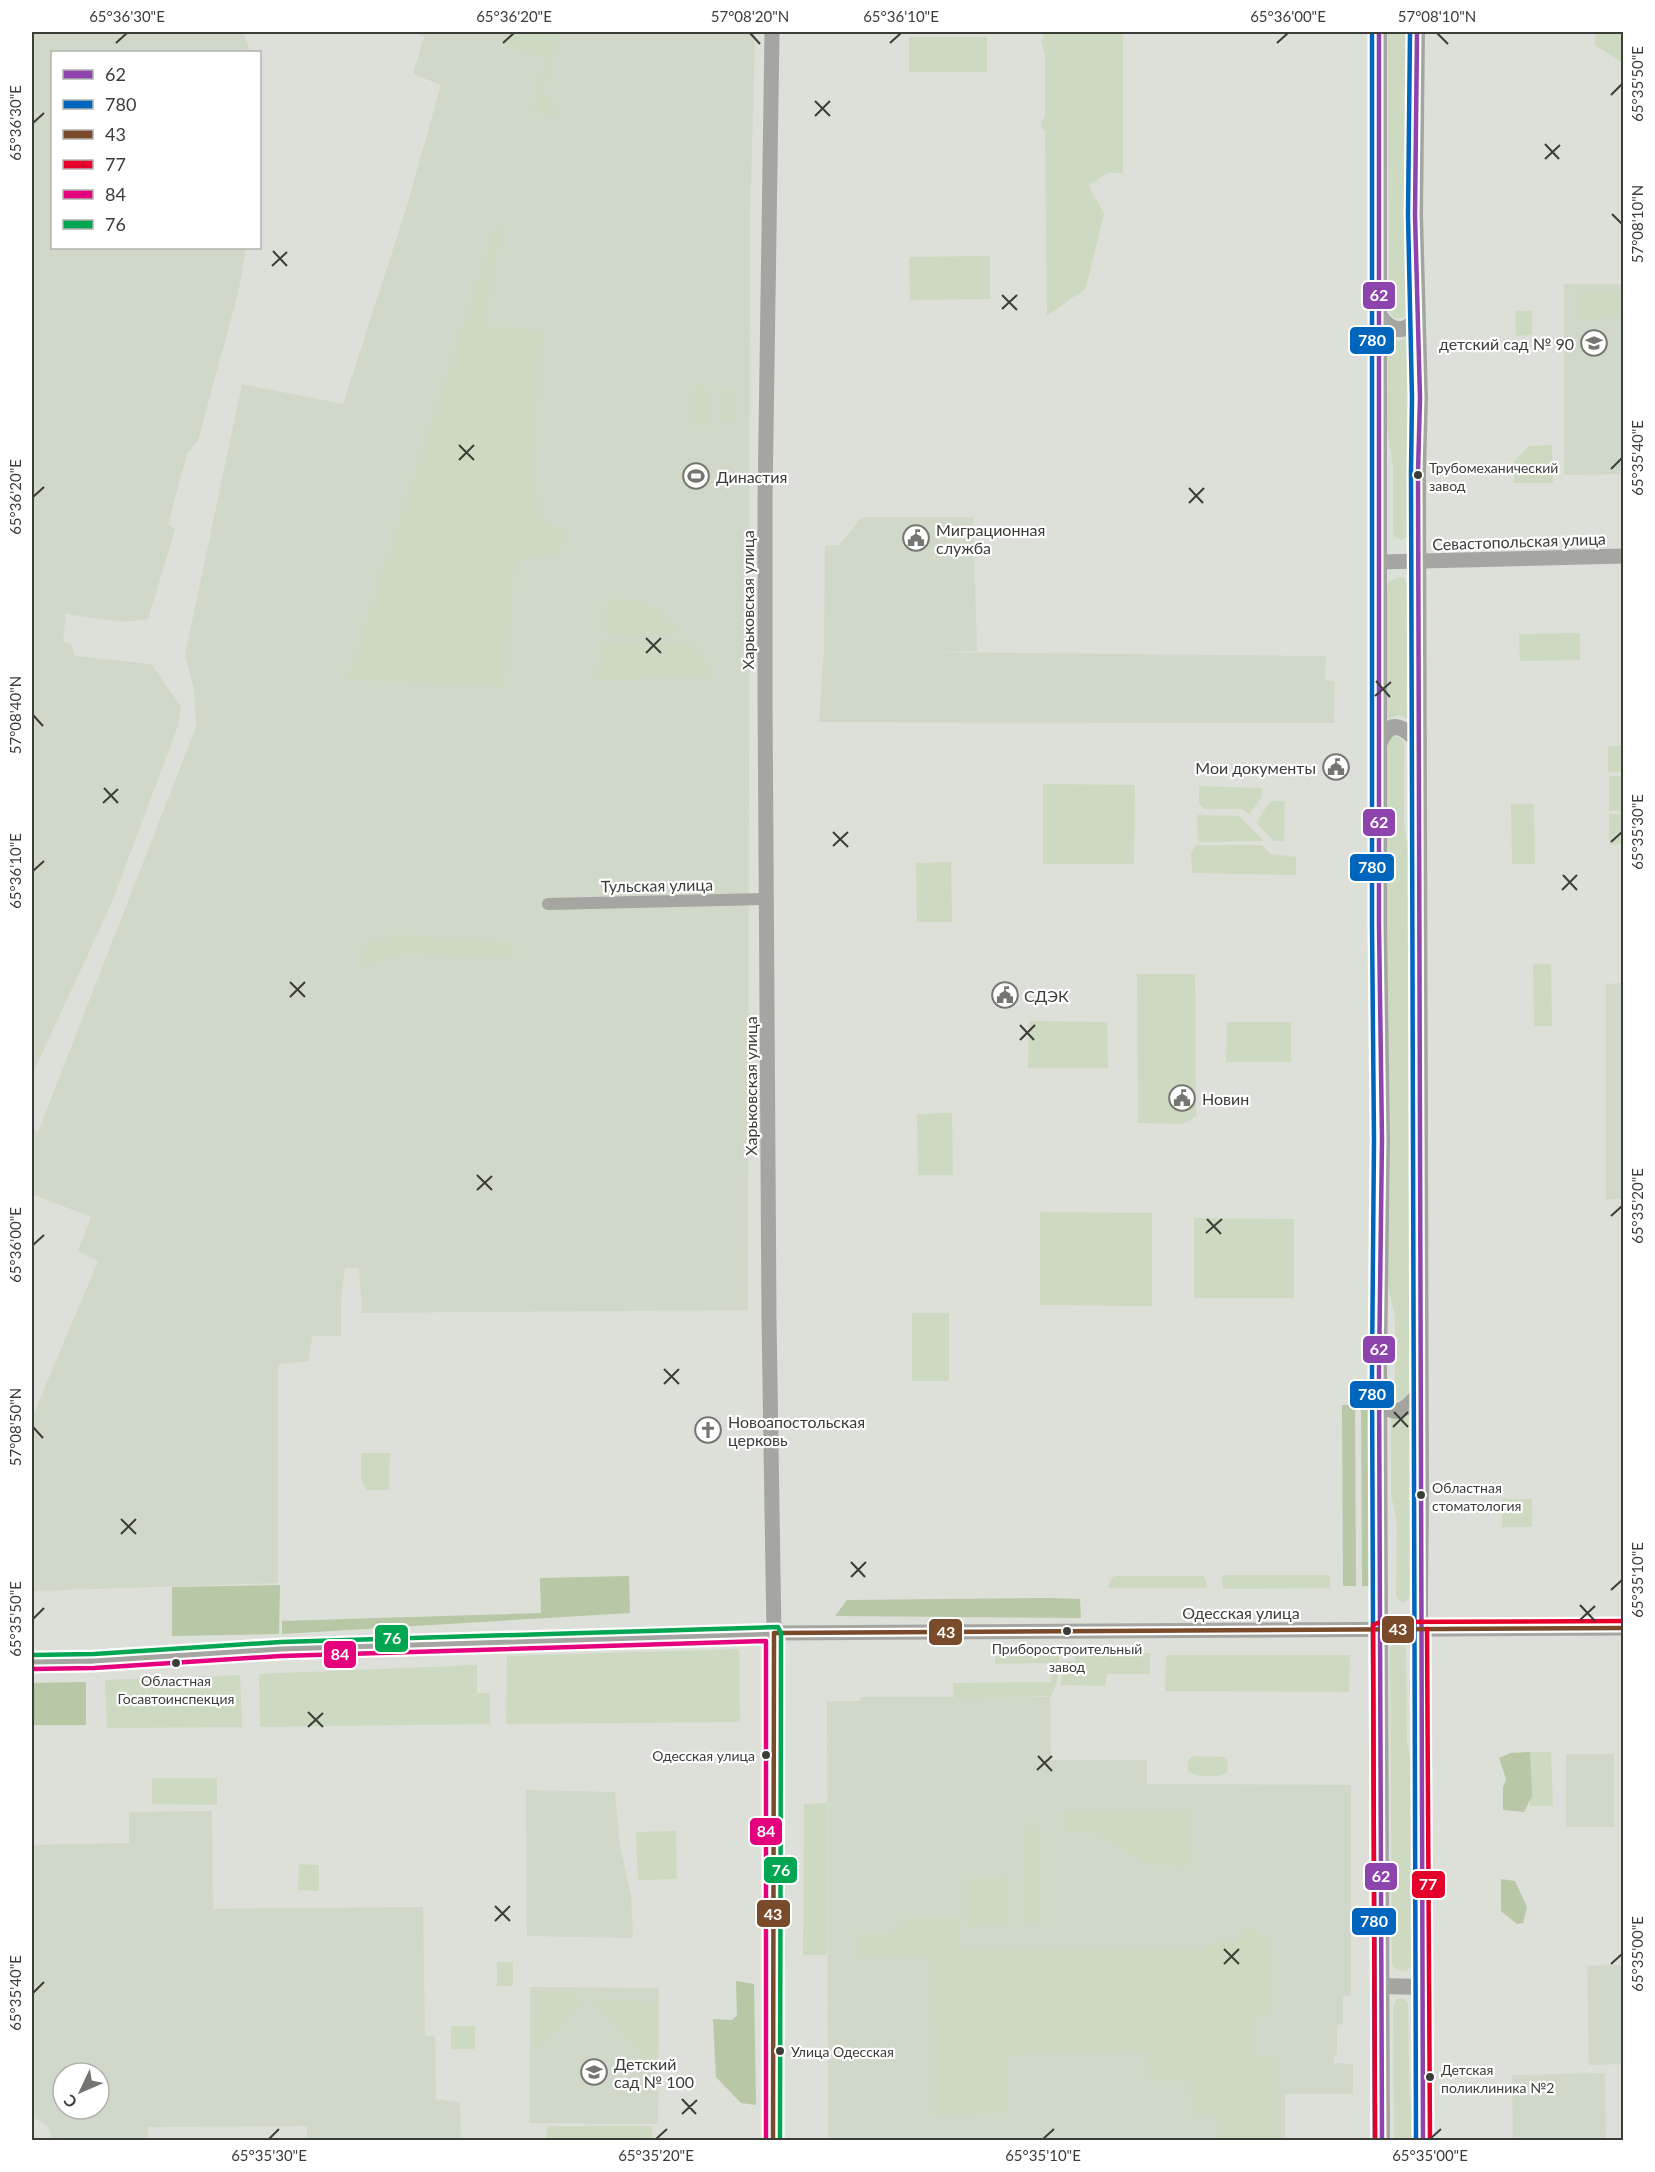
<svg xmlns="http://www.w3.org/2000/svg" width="1655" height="2172" viewBox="0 0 1655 2172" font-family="Lato,sans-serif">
  <rect width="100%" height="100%" fill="#dce0d8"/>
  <g fill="#d0d8c9" fill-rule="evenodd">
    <path d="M32,32H243L250,52H52V248H246L238,293L198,440L187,454L168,524L175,529L148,619L122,622L66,614L63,642L71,644L75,656L151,664L181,707L178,726L112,902L32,1075Z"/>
    <path d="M413,32H755L750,220L748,1310L362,1313L359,1268H345L341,1299V1336H312L309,1361L278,1364V1583L32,1591V1418L98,1261L78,1251L91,1217L32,1194V1130L38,1132L196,727L194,689L185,655L242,384L343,404L406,209L441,85L413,74L424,37Z"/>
    <path d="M1564,284H1623V474L1564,475Z"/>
    <path d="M862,517H973L977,651L928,652L1326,656L1325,680L1335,681L1334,723L819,722L824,650L825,546L839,545Z"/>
    <path d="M1623,983V1199H1606V984Z"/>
    <path d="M861,1697H1050L1051,1760H1147V1784L1351,1785V1996H1343V2024L1337,2025V2055H1334V2063L1353,2064V2094H1285V2140H828L827,1701H860Z"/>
    <rect x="1566" y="1754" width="48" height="73"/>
    <path d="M526,1790L615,1792L620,1847L631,1895L633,1938L527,1936Z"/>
    <path d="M212,1811L213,1909L423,1907L425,2036H435L436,2099L460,2103L461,2140H307V2126L148,2127V2140H53L47,2125L32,2117V1845L129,1843V1812ZM63,2073H99V2109H63Z"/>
    <path d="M1623,1965V2064L1589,2065L1587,1966Z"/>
    <path d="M530,1987L659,1988L658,2124L529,2123Z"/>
    <path d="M1605,2073L1606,2140H1513L1512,2075Z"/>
  </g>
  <g fill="#cdd9c0">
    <path d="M505,32H553L545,58L501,43Z"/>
    <path d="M555,32H561L541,94L554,99L558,118L531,111Z"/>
    <path d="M1042,32H1123V173H1108L1088,185L1104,213L1086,288L1047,316L1045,131L1041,128V123L1045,116V54L1041,41L1044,38Z"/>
    <path d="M1388,32H1409V310L1404,318H1394L1389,310Z"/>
    <path d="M1595,32H1623V63L1595,45Z"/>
    <rect x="909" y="37" width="78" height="35"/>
    <path d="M496,226L501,231L485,326L543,331L533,469L541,518L568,535L557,555L515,561L505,687L347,679Z"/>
    <path d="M990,256V299L910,300L909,257Z"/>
    <path d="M1578,292H1623V318L1578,319Z"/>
    <path d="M1515,311H1532V335L1516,336Z"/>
    <path d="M1388,336L1399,341L1409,336V533L1408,536L1401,540L1394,536L1393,533V465L1387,427Z"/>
    <path d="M694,385H702L708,392V426H693Z"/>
    <path d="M719,390L733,391V422H719Z"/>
    <path d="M1552,445L1553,483H1514V461L1529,446Z"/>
    <path d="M1398,577L1404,578L1409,588V719L1398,715L1387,719V588L1388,582Z"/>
    <path d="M610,599C651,603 650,601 678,631L676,635L612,636L605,629V604Z"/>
    <path d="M1580,633V660L1520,661L1519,634Z"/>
    <path d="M600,641L689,644C700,650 710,664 710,677L593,680V670L605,663L599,651Z"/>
    <path d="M1395,736L1402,739L1404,743V825L1411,865L1410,1397L1402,1402L1399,1401L1395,1396V1317L1387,1282V743L1391,737Z"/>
    <rect x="1608" y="746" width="15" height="26"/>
    <rect x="1609" y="776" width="14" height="35"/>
    <path d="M1043,784L1135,785L1134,864H1043Z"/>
    <path d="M1199,786L1262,788V797L1249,814L1242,809H1205L1199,803Z"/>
    <path d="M1271,801H1285L1284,841H1274L1256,822Z"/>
    <path d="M1511,804H1534L1535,864H1512Z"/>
    <path d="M1609,814H1623V844L1609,845Z"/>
    <path d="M1197,815L1239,816L1264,841L1198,842Z"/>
    <path d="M1196,845H1262L1271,854L1296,857V875L1192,873L1191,853Z"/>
    <path d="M951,862L952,922H917L916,863Z"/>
    <path d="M394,934L512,943L514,953L507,959L403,953L371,964L360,966L366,946L373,940L381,942Z"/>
    <path d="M1533,964H1551L1552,1026H1534Z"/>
    <path d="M1137,974H1195L1196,1116L1183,1124L1138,1123Z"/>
    <path d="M1029,1021L1107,1022L1108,1068H1028Z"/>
    <path d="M1227,1022H1291V1062H1226Z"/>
    <path d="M952,1113L953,1175H918L917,1114Z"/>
    <path d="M1040,1212L1152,1213V1306L1040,1305Z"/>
    <path d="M1194,1218L1294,1219V1298H1194Z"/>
    <rect x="912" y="1313" width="37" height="68"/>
    <path d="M1410,1414V1596L1406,1601L1402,1602L1397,1598L1396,1595L1397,1524L1391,1493V1416Z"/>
    <path d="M361,1453H390L389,1490H367L361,1480Z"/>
    <rect x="1502" y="1499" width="30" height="28"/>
    <path d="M1222,1575H1330V1588L1223,1589Z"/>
    <path d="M1115,1576H1203L1206,1579L1207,1588H1108L1111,1579Z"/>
    <path d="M1398,1643L1405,1646L1406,1649L1407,1741L1412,1771L1413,1964C1407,1974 1397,1973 1392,1963L1390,1649L1392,1646Z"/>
    <path d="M739,1649L740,1722L506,1724L507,1656Z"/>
    <path d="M1075,1653H1150V1674H1107L1105,1686L1061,1685L1062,1661H1075Z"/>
    <path d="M1059,1655L1057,1683L1051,1696L954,1699L953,1683L1051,1682L1050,1663L995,1664V1656Z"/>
    <path d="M1166,1655H1350L1349,1692L1165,1691Z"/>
    <path d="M477,1665V1693H490V1724L260,1727L259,1674Z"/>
    <path d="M240,1675L242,1727L107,1728L105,1680Z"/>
    <path d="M1528,1752H1551L1553,1806H1530Z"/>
    <path d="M1192,1756L1223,1757L1228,1761L1227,1772C1219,1778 1196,1778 1188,1771V1760Z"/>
    <path d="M152,1778H217V1805L152,1804Z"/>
    <path d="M827,1803V1955H803L804,1804Z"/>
    <path d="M1190,1811L1189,1847L1194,1852L1195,1859L1187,1866L1150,1865L1093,1831L1064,1832L1063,1812Z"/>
    <path d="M1023,1823H1033L1042,1835V1923H1023Z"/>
    <path d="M676,1831L677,1879L638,1880L636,1832Z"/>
    <path d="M299,1864L319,1865V1891L298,1890Z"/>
    <path d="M1008,1878L1009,1926L966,1927L965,1879Z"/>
    <path d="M902,1918H958L960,1949H1207L1217,1941L1239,1940L1241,1927C1253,1930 1267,1934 1271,1948C1275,1960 1272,2000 1272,2014L1255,2015L1254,2046L1251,2056L1277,2057V2140H1217L1218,2115L1191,2114L1189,2081L1150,2080L1148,2051L1008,2055V2113L931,2115L930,1957L859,1958L858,1935L894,1934Z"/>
    <rect x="497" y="1962" width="16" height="24"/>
    <path d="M535,1992H572L582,2004L534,2053Z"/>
    <path d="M1400,1998L1404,1999L1408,2004L1409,2090L1413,2117V2140H1394L1393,2005L1397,1999Z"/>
    <path d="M589,1999L657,2002V2071Z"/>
    <rect x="451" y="2026" width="24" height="23"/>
    <path d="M547,2126H652V2140H546Z"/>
  </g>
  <g fill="#b8c7a5">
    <path d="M1342,1405H1355L1356,1586H1343Z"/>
    <path d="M1361,1405H1374L1375,1586H1362Z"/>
    <path d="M629,1576L630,1613L282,1634V1621L541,1613L540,1578Z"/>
    <path d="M280,1585L279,1634L172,1636V1587Z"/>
    <path d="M1048,1598L1080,1599L1081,1618L835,1616L847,1600Z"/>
    <path d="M86,1682V1725H32V1683Z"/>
    <path d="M1530,1752L1532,1796L1524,1812L1503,1810V1787L1506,1779L1499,1758L1510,1753Z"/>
    <path d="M1501,1879L1515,1881L1527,1907L1523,1923L1517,1924L1501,1911Z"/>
    <path d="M736,1981L754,1984L756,2105L741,2103L716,2077L713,2019L732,2020L737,2015Z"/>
  </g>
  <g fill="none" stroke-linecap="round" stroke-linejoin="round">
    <path stroke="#a5a6a2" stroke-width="12" d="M548,904L767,899"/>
    <g stroke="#a5a6a2" stroke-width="15">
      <path d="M772,32L765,499V696L769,1318L774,1637L773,2140"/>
      <path d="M1380,562L1624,556"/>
      <path d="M32,1662L94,1661L281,1649L774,1633L1624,1628"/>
    </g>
    <g stroke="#a4a5a1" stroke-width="16">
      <path d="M1379,32V924L1382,1139L1379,1371L1382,2140"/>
      <path d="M1417,32L1415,215L1420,398L1418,472L1421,1494L1420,1603L1423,2140"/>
      <path d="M1380,316C1390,332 1408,335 1417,316"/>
      <path d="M1380,742C1390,717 1406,728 1419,743"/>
      <path d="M1380,1396C1392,1422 1408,1409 1420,1392"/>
      <path d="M1381,1986L1422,1987"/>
    </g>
    <g stroke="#fff" stroke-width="9">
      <g id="bus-1">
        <path d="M1379,32V924L1382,1139L1379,1371L1382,2140"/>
        <path d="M1417,32L1415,215L1420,398L1418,472L1423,2140"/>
      </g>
    </g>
    <g stroke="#fff" stroke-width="9">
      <g id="bus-2">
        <path d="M1372,32V924L1374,1139L1372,1371L1375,2140"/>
        <path d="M1410,32L1408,215L1412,398L1411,472L1416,2140"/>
      </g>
    </g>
    <g stroke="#fff" stroke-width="9">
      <path id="bus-3" d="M773,2140L774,1633L1624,1628"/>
    </g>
    <g stroke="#fff" stroke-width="9">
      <g id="bus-4">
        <path d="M1427,1629L1430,2140"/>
        <path d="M1375,2140L1373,1625L1380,1622L1624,1621"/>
      </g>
    </g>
    <g stroke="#fff" stroke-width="9">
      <path id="bus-5" d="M32,1669L94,1668L281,1656L766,1641V2140"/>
    </g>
    <g stroke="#fff" stroke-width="9">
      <path id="bus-6" d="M32,1655L94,1654L281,1642L778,1627L781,1633L780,2140"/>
    </g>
    <use href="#bus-1" stroke="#8e44ad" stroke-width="4.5"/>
    <use href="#bus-2" stroke="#0065bd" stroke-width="4.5"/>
    <use href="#bus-3" stroke="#7a4b2a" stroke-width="4.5"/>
    <use href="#bus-4" stroke="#e4002b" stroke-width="4.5"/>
    <use href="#bus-5" stroke="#e5007d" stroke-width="4.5"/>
    <use href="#bus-6" stroke="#00a651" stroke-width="4.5"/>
  </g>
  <path fill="none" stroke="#3b3e38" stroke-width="2" d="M750,33L760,44M1437,33L1448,44M116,43L127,33M503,43L514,33M890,43L901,33M1277,43L1288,33M1611,95L1622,84M815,101L830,116M815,116L830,101M33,123L44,113M1545,144L1559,159M1545,159L1560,145M1612,214L1622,224M273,251L287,266M272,266L287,252M1002,295L1017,310M1002,309L1017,295M459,445L474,460M459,460L474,445M1611,469L1622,458M1189,488L1203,503M33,497L44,487M1189,503L1204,488M646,638L661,653M646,653L661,638M1376,681L1390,697M1375,696L1391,682M33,715L43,726M104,788L118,803M103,803L118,789M833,832L848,847M1611,842L1622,832M833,846L848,832M33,871L44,861M1563,875L1577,890M1562,890L1577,875M290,982L305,997M290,997L305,982M1020,1025L1034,1040M1020,1040L1035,1025M477,1175L492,1190M477,1190L492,1176M1611,1216L1622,1206M1207,1219L1221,1234M1206,1233L1222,1219M33,1245L44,1235M664,1369L679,1384M664,1384L679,1369M1394,1412L1408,1427M33,1427L43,1438M1393,1427L1408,1412M121,1519L136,1534M121,1534L136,1519M851,1562L865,1577M851,1577L866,1562M1611,1590L1622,1580M1580,1605L1595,1621M33,1619L44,1608M1580,1620L1595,1606M308,1712L323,1727M308,1727L323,1713M1038,1756L1052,1771M1037,1770L1052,1756M495,1906L510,1921M495,1921L510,1906M1224,1949L1239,1964M1224,1964L1239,1949M1611,1964L1622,1954M33,1993L44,1982M682,2099L696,2114M682,2114L697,2100M269,2139L279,2129M656,2139L667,2129M1043,2139L1054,2129M1430,2139L1441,2129"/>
  <defs>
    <g id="school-ring" transform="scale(1.35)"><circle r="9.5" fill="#fff" stroke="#737770" stroke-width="1.5"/><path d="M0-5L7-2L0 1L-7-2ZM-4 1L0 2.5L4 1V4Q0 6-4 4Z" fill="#737770"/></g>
    <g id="stadium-ring" transform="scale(1.35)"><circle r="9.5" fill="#fff" stroke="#737770" stroke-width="1.5"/><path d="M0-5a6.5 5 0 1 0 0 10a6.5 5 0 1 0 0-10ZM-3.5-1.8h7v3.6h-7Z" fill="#737770"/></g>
    <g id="civic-ring" transform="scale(1.35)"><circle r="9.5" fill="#fff" stroke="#737770" stroke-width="1.5"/><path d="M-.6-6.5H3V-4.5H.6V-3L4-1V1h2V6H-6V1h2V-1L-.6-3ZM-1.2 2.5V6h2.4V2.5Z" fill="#737770"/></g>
    <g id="church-ring" transform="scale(1.35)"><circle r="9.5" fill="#fff" stroke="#737770" stroke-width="1.5"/><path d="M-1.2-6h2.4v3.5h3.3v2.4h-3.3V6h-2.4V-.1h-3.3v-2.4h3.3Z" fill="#737770"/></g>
  </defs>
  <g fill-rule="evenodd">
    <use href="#school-ring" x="1594" y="343"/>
    <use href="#stadium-ring" x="696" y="476"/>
    <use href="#civic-ring" x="916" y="538"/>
    <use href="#civic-ring" x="1336" y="767"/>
    <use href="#civic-ring" x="1005" y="995"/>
    <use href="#civic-ring" x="1182" y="1098"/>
    <use href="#church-ring" x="708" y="1430"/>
    <use href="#school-ring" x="594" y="2072"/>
  </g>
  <g fill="#3b3e38" stroke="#fff" stroke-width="2">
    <circle cx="1418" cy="475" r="5"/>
    <circle cx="1421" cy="1495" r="5"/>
    <circle cx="1067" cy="1631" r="5"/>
    <circle cx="176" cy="1663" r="5"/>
    <circle cx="766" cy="1755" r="5"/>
    <circle cx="780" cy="2051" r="5"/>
    <circle cx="1430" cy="2077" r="5"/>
  </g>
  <g text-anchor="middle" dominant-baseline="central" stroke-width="4.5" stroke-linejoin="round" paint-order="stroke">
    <g font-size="14" fill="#3b3e38" stroke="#fff" text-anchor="start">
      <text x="1429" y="467">Трубомеханический<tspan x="1429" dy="18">завод</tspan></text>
      <text x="1432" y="1487">Областная<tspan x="1432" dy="18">стоматология</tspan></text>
      <text x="1067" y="1648" text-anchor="middle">Приборостроительный<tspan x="1067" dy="18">завод</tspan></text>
      <text x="176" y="1680" text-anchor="middle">Областная<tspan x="176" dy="18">Госавтоинспекция</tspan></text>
      <text x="755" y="1755" text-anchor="end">Одесская улица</text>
      <text x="791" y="2051">Улица Одесская</text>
      <text x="1441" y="2069">Детская<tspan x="1441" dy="18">поликлиника №2</tspan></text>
    </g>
    <g font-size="16" fill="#3b3e38" stroke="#fff" text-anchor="start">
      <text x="1574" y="343" text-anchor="end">детский сад № 90</text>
      <text x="716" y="476">Династия</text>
      <text x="936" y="529">Миграционная<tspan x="936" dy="18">служба</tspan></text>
      <text x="1316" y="767" text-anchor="end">Мои документы</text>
      <text x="1024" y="995">СДЭК</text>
      <text x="1202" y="1098">Новин</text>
      <text x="728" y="1421">Новоапостольская<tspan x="728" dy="18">церковь</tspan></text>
      <text x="614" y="2063">Детский<tspan x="614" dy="18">сад № 100</tspan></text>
    </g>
    <g font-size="16" fill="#3b3e38" stroke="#fff">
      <text transform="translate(1519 541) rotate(-2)">Севастопольская улица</text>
      <text transform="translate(747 600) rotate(-90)">Харьковская улица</text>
      <text transform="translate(657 885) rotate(-1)">Тульская улица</text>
      <text transform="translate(750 1086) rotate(-90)">Харьковская улица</text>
      <text x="1241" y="1612">Одесская улица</text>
    </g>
  </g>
  <g stroke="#fff" stroke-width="2">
    <rect x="1362" y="281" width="34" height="29" rx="6" fill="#8e44ad"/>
    <rect x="1349" y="326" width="46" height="29" rx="6" fill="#0065bd"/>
    <rect x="1362" y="808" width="34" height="29" rx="6" fill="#8e44ad"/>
    <rect x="1349" y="853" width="46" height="29" rx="6" fill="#0065bd"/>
    <rect x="1362" y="1335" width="34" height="29" rx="6" fill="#8e44ad"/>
    <rect x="1349" y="1380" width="46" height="29" rx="6" fill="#0065bd"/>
    <rect x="1381" y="1615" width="34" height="29" rx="6" fill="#7a4b2a"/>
    <rect x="928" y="1618" width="35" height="28" rx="6" fill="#7a4b2a"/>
    <rect x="374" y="1624" width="35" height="29" rx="6" fill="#00a651"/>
    <rect x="323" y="1640" width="34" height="29" rx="6" fill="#e5007d"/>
    <rect x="749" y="1817" width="34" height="29" rx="6" fill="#e5007d"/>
    <rect x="763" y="1856" width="35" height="28" rx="6" fill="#00a651"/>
    <rect x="1364" y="1862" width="34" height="29" rx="6" fill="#8e44ad"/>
    <rect x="1411" y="1870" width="35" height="29" rx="6" fill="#e4002b"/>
    <rect x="756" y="1899" width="35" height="29" rx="6" fill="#7a4b2a"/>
    <rect x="1351" y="1907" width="46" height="29" rx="6" fill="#0065bd"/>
  </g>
  <g font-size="16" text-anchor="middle" font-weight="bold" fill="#fff">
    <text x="1379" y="301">62</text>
    <text x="1372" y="346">780</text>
    <text x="1379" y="828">62</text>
    <text x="1372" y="873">780</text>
    <text x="1379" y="1355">62</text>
    <text x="1372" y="1400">780</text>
    <text x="1398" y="1635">43</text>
    <text x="946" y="1638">43</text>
    <text x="392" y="1644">76</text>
    <text x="340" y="1660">84</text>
    <text x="766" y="1837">84</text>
    <text x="781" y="1876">76</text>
    <text x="1381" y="1882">62</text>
    <text x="1428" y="1890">77</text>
    <text x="773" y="1920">43</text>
    <text x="1374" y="1927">780</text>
  </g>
  <rect width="1655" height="2172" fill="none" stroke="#ffffff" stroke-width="66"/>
  <rect x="51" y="51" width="210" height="198" fill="#ffffff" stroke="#b1b2af" stroke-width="1.5"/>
  <rect x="63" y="70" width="30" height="9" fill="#8e44ad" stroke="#b1b2af" stroke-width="1.5"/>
  <text x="105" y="81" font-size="18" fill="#3b3e38">62</text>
  <rect x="63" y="100" width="30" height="9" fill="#0065bd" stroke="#b1b2af" stroke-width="1.5"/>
  <text x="105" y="111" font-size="18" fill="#3b3e38">780</text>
  <rect x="63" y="130" width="30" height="9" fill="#7a4b2a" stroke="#b1b2af" stroke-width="1.5"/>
  <text x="105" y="141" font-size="18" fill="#3b3e38">43</text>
  <rect x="63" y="160" width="30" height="9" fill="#e4002b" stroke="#b1b2af" stroke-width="1.5"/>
  <text x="105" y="171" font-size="18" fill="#3b3e38">77</text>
  <rect x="63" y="190" width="30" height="9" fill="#e5007d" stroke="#b1b2af" stroke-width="1.5"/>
  <text x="105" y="201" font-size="18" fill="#3b3e38">84</text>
  <rect x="63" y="220" width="30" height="9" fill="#00a651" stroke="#b1b2af" stroke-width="1.5"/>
  <text x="105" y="231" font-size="18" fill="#3b3e38">76</text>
  <g transform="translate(81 2091) rotate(226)"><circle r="28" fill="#ffffff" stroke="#b1b2af" stroke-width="1.5"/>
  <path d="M0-4.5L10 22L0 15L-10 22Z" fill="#737770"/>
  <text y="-9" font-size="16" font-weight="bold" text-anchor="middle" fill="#3b3e38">С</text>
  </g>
  <rect x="33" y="33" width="1589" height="2106" fill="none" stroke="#3b3e38" stroke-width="2"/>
  <g font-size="15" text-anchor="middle" fill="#3b3e38">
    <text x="127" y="22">65°36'30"E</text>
    <text x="514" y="22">65°36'20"E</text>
    <text x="750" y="22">57°08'20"N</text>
    <text x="901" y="22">65°36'10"E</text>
    <text x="1288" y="22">65°36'00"E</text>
    <text x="1437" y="22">57°08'10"N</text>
    <text transform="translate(1638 84) rotate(-90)" y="5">65°35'50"E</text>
    <text transform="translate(16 123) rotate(-90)" y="5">65°36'30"E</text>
    <text transform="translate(1638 224) rotate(-90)" y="5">57°08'10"N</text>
    <text transform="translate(1638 458) rotate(-90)" y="5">65°35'40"E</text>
    <text transform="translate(16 497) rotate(-90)" y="5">65°36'20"E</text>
    <text transform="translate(16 715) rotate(-90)" y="5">57°08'40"N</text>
    <text transform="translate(1638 832) rotate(-90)" y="5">65°35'30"E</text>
    <text transform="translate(16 871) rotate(-90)" y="5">65°36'10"E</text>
    <text transform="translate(1638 1206) rotate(-90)" y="5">65°35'20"E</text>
    <text transform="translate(16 1245) rotate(-90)" y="5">65°36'00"E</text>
    <text transform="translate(16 1427) rotate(-90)" y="5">57°08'50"N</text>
    <text transform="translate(1638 1580) rotate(-90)" y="5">65°35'10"E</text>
    <text transform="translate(16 1619) rotate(-90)" y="5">65°35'50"E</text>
    <text transform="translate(1638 1954) rotate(-90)" y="5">65°35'00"E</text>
    <text transform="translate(16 1993) rotate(-90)" y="5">65°35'40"E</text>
    <text x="269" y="2161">65°35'30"E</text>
    <text x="656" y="2161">65°35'20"E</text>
    <text x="1043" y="2161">65°35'10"E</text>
    <text x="1430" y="2161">65°35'00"E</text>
  </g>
</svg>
